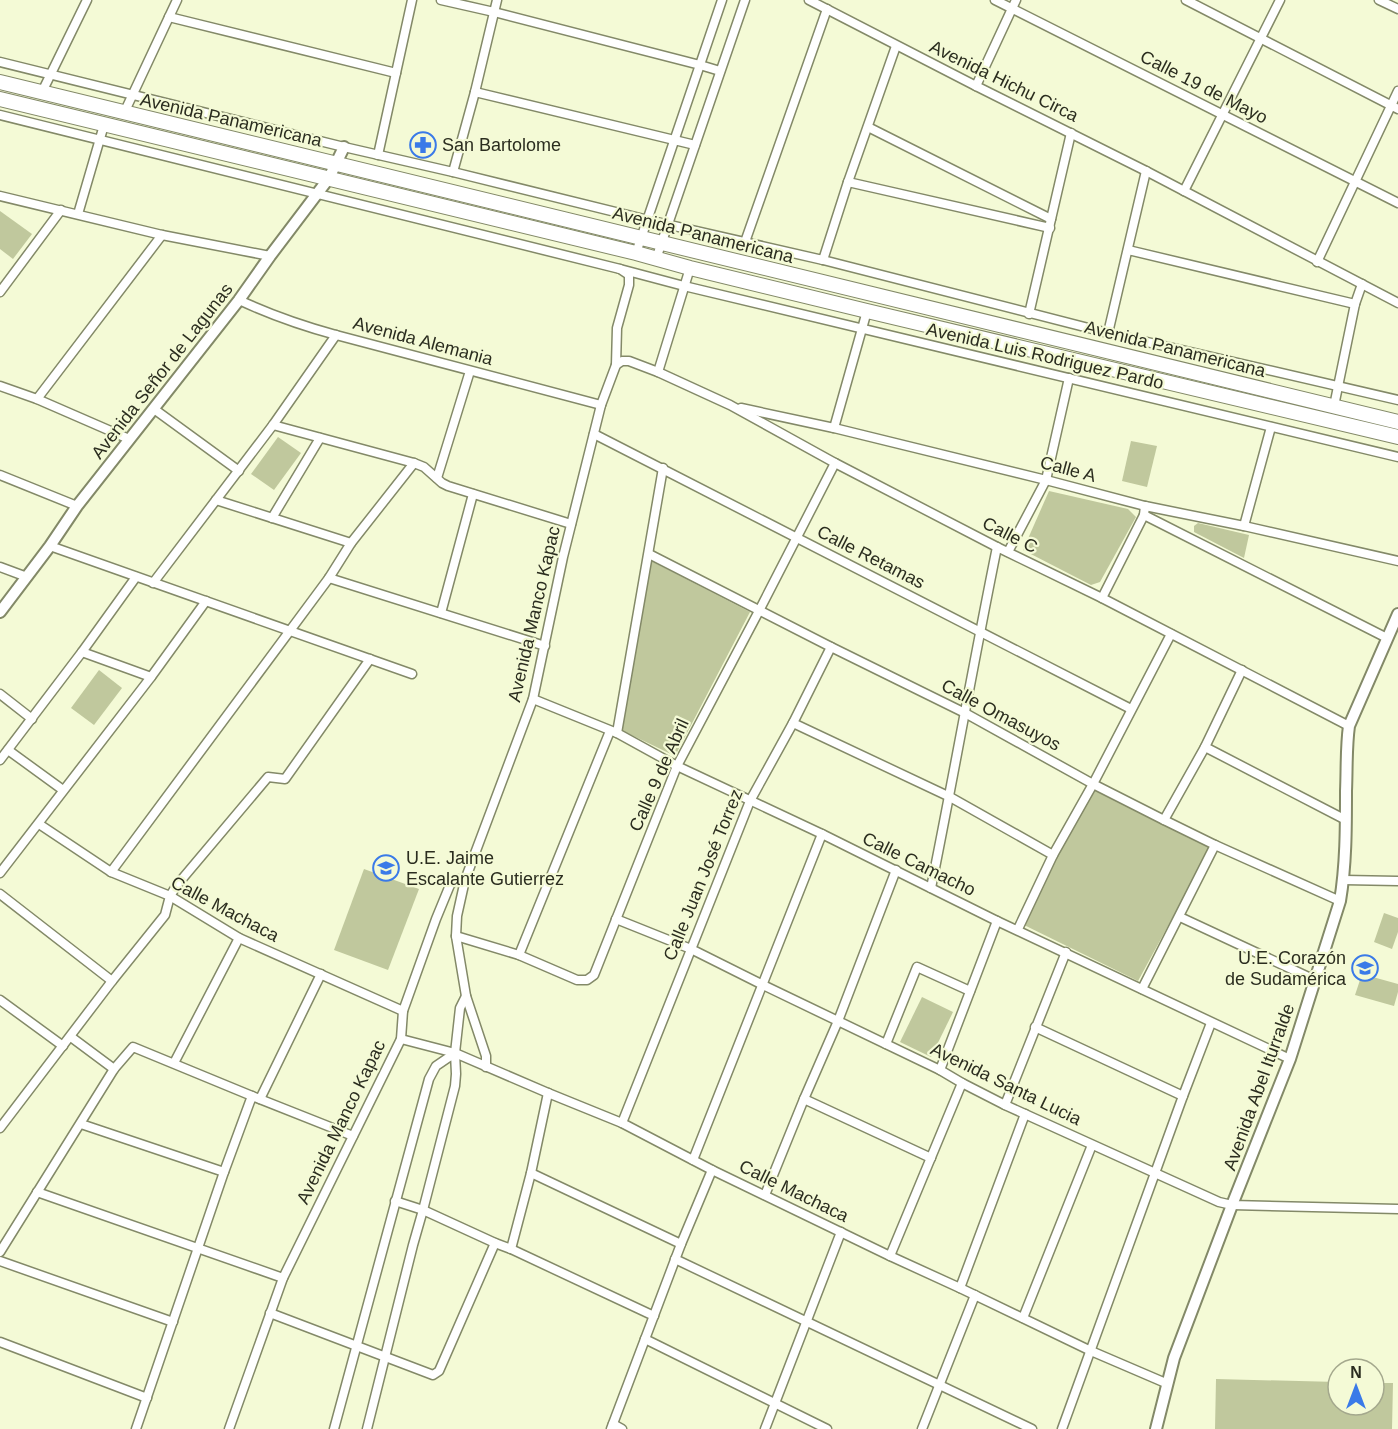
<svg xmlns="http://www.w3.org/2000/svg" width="1398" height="1429" viewBox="0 0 1398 1429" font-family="Arial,sans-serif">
  <rect width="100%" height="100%" fill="#f4fad6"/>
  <g fill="#c0c89d">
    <path d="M0,211L32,234L13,259L0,249Z"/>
    <path d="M278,437L301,453L274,490L251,474Z"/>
    <path d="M1131,441L1157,446L1147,487L1122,481Z"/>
    <path d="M1049,491L1128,509L1136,517L1100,582L1091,585L1023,550Z"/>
    <path d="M1198,523L1249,535L1244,558L1194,532V526Z"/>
    <path d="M651,561L750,612L675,756L621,730Z"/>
    <path d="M99,670L122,688L94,725L71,708Z"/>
    <path d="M1094,788L1211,847L1138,981L1022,924Z"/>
    <path d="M364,869L419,889L388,970L334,950Z"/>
    <path d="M1384,913L1398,918V932L1392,949L1374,942Z"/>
    <path d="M1362,974L1398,984V992L1394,1006L1355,995Z"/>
    <path d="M922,997L953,1012L931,1057L900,1042Z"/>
    <path d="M1216,1379L1338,1382V1405H1374V1383H1393L1392,1429H1215Z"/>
  </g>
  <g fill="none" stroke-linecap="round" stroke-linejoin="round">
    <g stroke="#838968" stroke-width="11">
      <g id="minor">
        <path d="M441,0L494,12L700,65L720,71"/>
        <path d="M809,0L976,86L1146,171L1398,303"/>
        <path d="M995,0L1398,203"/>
        <path d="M1186,0L1398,109"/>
        <path d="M1379,0L1398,9"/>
        <path d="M169,17L396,73"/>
        <path d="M0,62L344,147L453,172L648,220L823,260L1108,333L1398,400"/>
        <path d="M976,86L1016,0"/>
        <path d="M42,92L87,0"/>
        <path d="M475,92L695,145"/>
        <path d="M124,113L177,0"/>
        <path d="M0,115L620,269L629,275V285L617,328L616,365"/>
        <path d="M868,127L1051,219"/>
        <path d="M378,155L412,0"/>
        <path d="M453,172L475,92L497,0"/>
        <path d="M848,182L1050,228"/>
        <path d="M1184,191L1280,0"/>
        <path d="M0,196L162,235L270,256"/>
        <path d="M78,214L104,125"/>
        <path d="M745,242L827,9"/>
        <path d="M1128,250L1355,304"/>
        <path d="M636,253L722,0"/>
        <path d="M656,259L745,0"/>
        <path d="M823,260L848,182L896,46"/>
        <path d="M1317,262L1398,91"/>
        <path d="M620,269L684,286L1398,457"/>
        <path d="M0,292L61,210"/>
        <path d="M239,300C271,315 303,326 336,335L601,405"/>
        <path d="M1029,314L1071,133"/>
        <path d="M1108,333L1146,171"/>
        <path d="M658,372L730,405L835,463L997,547L1102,598L1349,726"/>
        <path d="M0,386L37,399L129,439"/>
        <path d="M37,399L162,235"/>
        <path d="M1334,406L1355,304L1362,284"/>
        <path d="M741,408L834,428L1046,480L1145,506L1244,526L1398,561"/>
        <path d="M154,409L239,471"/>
        <path d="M273,425L414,463L424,467L442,483L448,486L571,524"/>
        <path d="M834,428L867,311"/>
        <path d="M594,434L1131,709"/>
        <path d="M0,475L77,506"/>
        <path d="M437,478L470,371"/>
        <path d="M216,500L351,543"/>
        <path d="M1145,506L1144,515L1387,638"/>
        <path d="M272,518L320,438"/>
        <path d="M1244,526L1271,427"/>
        <path d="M50,546L412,674"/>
        <path d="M1008,552L1046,480L1069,378"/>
        <path d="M649,554L831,647L965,713L1093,784L1164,820L1215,845L1340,901"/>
        <path d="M0,567L27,577"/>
        <path d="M329,578L545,646"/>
        <path d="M153,583L273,425L336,335"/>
        <path d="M1102,598L1144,515"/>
        <path d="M441,613L473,494"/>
        <path d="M82,652L151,677"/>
        <path d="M0,694L32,719"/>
        <path d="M533,699L617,733L677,766L822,834L997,921L1290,1059"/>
        <path d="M793,723L950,797L1053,855"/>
        <path d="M617,733L663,468"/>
        <path d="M1205,747L1346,820"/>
        <path d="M8,750L63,790"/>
        <path d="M0,760L82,652L136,577"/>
        <path d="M1164,820L1205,747L1242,670"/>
        <path d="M39,824L111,872L170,896L239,938L403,1011"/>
        <path d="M111,872L329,578L351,543L414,463"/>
        <path d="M0,873L151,677L206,601"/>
        <path d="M1344,880L1398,881"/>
        <path d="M931,888C954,774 974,660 997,547"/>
        <path d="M0,894L112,981"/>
        <path d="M1180,917L1315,980"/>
        <path d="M616,919L691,949L763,985L940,1070L962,1083L1005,1105L1219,1202L1232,1205L1398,1209"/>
        <path d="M1018,929L1053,855L1093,784L1171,634"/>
        <path d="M456,936L519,955L577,980H587L594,975L677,766L760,609L835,463"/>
        <path d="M519,955L610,731"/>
        <path d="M1142,989L1215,845"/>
        <path d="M466,996L486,1056V1067"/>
        <path d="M0,1000L63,1046"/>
        <path d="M1035,1027L1183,1096"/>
        <path d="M71,1037L114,1069"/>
        <path d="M401,1039L455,1053L548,1093L622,1123L712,1170L890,1256L960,1288L1091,1351L1168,1384"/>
        <path d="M886,1044L917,967L970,991"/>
        <path d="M455,1053L460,1008L466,996L456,936L457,916L465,880L533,699L563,557L601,405L616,365L622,361H629L658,372L690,268"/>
        <path d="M174,1063L239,938"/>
        <path d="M940,1070L997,921"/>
        <path d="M260,1099L321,974"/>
        <path d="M804,1099L931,1158"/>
        <path d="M1005,1105L1066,952"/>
        <path d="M622,1123L750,801L793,723L831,647"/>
        <path d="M81,1124L224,1172"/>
        <path d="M0,1128L112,981L165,915L170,896L177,885L268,777L285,779L370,659"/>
        <path d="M693,1160L822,834"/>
        <path d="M531,1173L681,1244"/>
        <path d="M37,1192L283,1278"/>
        <path d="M765,1195L804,1099L838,1021L896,870"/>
        <path d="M395,1201L423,1210L495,1243L511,1249L654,1316"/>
        <path d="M511,1249L531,1173L548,1093"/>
        <path d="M0,1252L114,1069L133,1047L252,1096L353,1136"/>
        <path d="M890,1256L962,1083"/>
        <path d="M675,1259L1032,1429"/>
        <path d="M0,1261L173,1322"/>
        <path d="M960,1288L1025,1114"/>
        <path d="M270,1313L433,1375L439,1371L495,1243"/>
        <path d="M1023,1318L1092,1145"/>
        <path d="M645,1339L827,1429"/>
        <path d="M0,1342L147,1398"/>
        <path d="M613,1424L622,1429"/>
        <path d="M136,1429L224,1172L252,1096"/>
        <path d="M229,1429L283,1278L401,1039L403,1011L436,919L450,885L455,879L465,880"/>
        <path d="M334,1429L429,1079L436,1066L455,1053L456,1074L455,1086L423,1210L413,1245L367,1429"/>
        <path d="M611,1429L681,1244L712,1170"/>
        <path d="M765,1429L841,1232"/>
        <path d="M922,1429L975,1295"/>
        <path d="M1062,1429L1183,1096L1211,1023"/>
      </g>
    </g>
    <g stroke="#838968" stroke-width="14">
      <g id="tertiary">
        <path d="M0,612L50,546L77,506L239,300L270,256L329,178L344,147"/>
        <path d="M1156,1429L1174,1358L1232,1205L1290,1059L1340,901C1346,865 1346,828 1346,791C1347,769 1346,747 1349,726L1398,614"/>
      </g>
    </g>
    <g stroke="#838968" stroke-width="16">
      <g id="trunk">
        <path d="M0,82L1398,422"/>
        <path d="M0,99L636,253L690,268L867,311L1398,437"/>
      </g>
    </g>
    <use href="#minor" stroke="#fff" stroke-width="8"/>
    <use href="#tertiary" stroke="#fff" stroke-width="10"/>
    <use href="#trunk" stroke="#fff" stroke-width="14"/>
  </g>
  <defs>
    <g id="pharmacy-ring" transform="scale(1.35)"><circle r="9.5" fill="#f4fad6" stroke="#3a7ae8" stroke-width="1.5"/><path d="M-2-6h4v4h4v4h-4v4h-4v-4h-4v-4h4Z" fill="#3a7ae8"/></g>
    <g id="school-ring" transform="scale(1.35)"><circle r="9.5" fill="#f4fad6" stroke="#3a7ae8" stroke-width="1.5"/><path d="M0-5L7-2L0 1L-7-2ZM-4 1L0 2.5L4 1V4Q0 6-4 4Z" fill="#3a7ae8"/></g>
  </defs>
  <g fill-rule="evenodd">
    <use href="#pharmacy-ring" x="423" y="145"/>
    <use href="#school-ring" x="386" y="868"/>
    <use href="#school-ring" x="1365" y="968"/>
  </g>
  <g text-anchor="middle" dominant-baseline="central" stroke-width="4.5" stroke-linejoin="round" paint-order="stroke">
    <g font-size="18" fill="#2b2d1f" stroke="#f4fad6">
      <text transform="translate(1004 81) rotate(26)">Avenida Hichu Circa</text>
      <text transform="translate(1204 87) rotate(27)">Calle 19 de Mayo</text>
      <text transform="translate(231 120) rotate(13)">Avenida Panamericana</text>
      <text transform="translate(703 235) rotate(14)">Avenida Panamericana</text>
      <text transform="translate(423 341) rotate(15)">Avenida Alemania</text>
      <text transform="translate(1175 349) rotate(14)">Avenida Panamericana</text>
      <text transform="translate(1045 356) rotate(13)">Avenida Luis Rodriguez Pardo</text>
      <text transform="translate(162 371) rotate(-52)">Avenida Señor de Lagunas</text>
      <text transform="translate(1068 469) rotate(15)">Calle A</text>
      <text transform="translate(1010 535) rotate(27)">Calle C</text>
      <text transform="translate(871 557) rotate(27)">Calle Retamas</text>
      <text transform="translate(534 614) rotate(-77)">Avenida Manco Kapac</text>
      <text transform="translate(1001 715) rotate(28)">Calle Omasuyos</text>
      <text transform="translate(659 775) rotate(-66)">Calle 9 de Abril</text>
      <text transform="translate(919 864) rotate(26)">Calle Camacho</text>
      <text transform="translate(703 875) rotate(-68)">Calle Juan José Torrez</text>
      <text transform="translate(225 909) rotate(28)">Calle Machaca</text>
      <text transform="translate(1006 1084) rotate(26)">Avenida Santa Lucia</text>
      <text transform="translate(1259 1087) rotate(-70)">Avenida Abel Iturralde</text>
      <text transform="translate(341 1122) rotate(-64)">Avenida Manco Kapac</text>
      <text transform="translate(794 1191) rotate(26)">Calle Machaca</text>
    </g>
    <g font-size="18" fill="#2b2d1f" stroke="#f4fad6" text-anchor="start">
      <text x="442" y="145">San Bartolome</text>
      <text x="406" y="858">U.E. Jaime<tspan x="406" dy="21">Escalante Gutierrez</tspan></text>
      <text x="1346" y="958" text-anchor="end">U.E. Corazón<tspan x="1346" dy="21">de Sudamérica</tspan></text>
    </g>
  </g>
  <g transform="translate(1356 1387)"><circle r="28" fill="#f4fad6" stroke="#a4a88d" stroke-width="1.5"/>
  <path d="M0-4.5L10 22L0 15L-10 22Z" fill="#3a7ae8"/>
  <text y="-9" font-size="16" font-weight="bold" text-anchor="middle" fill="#2b2d1f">N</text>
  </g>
</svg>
